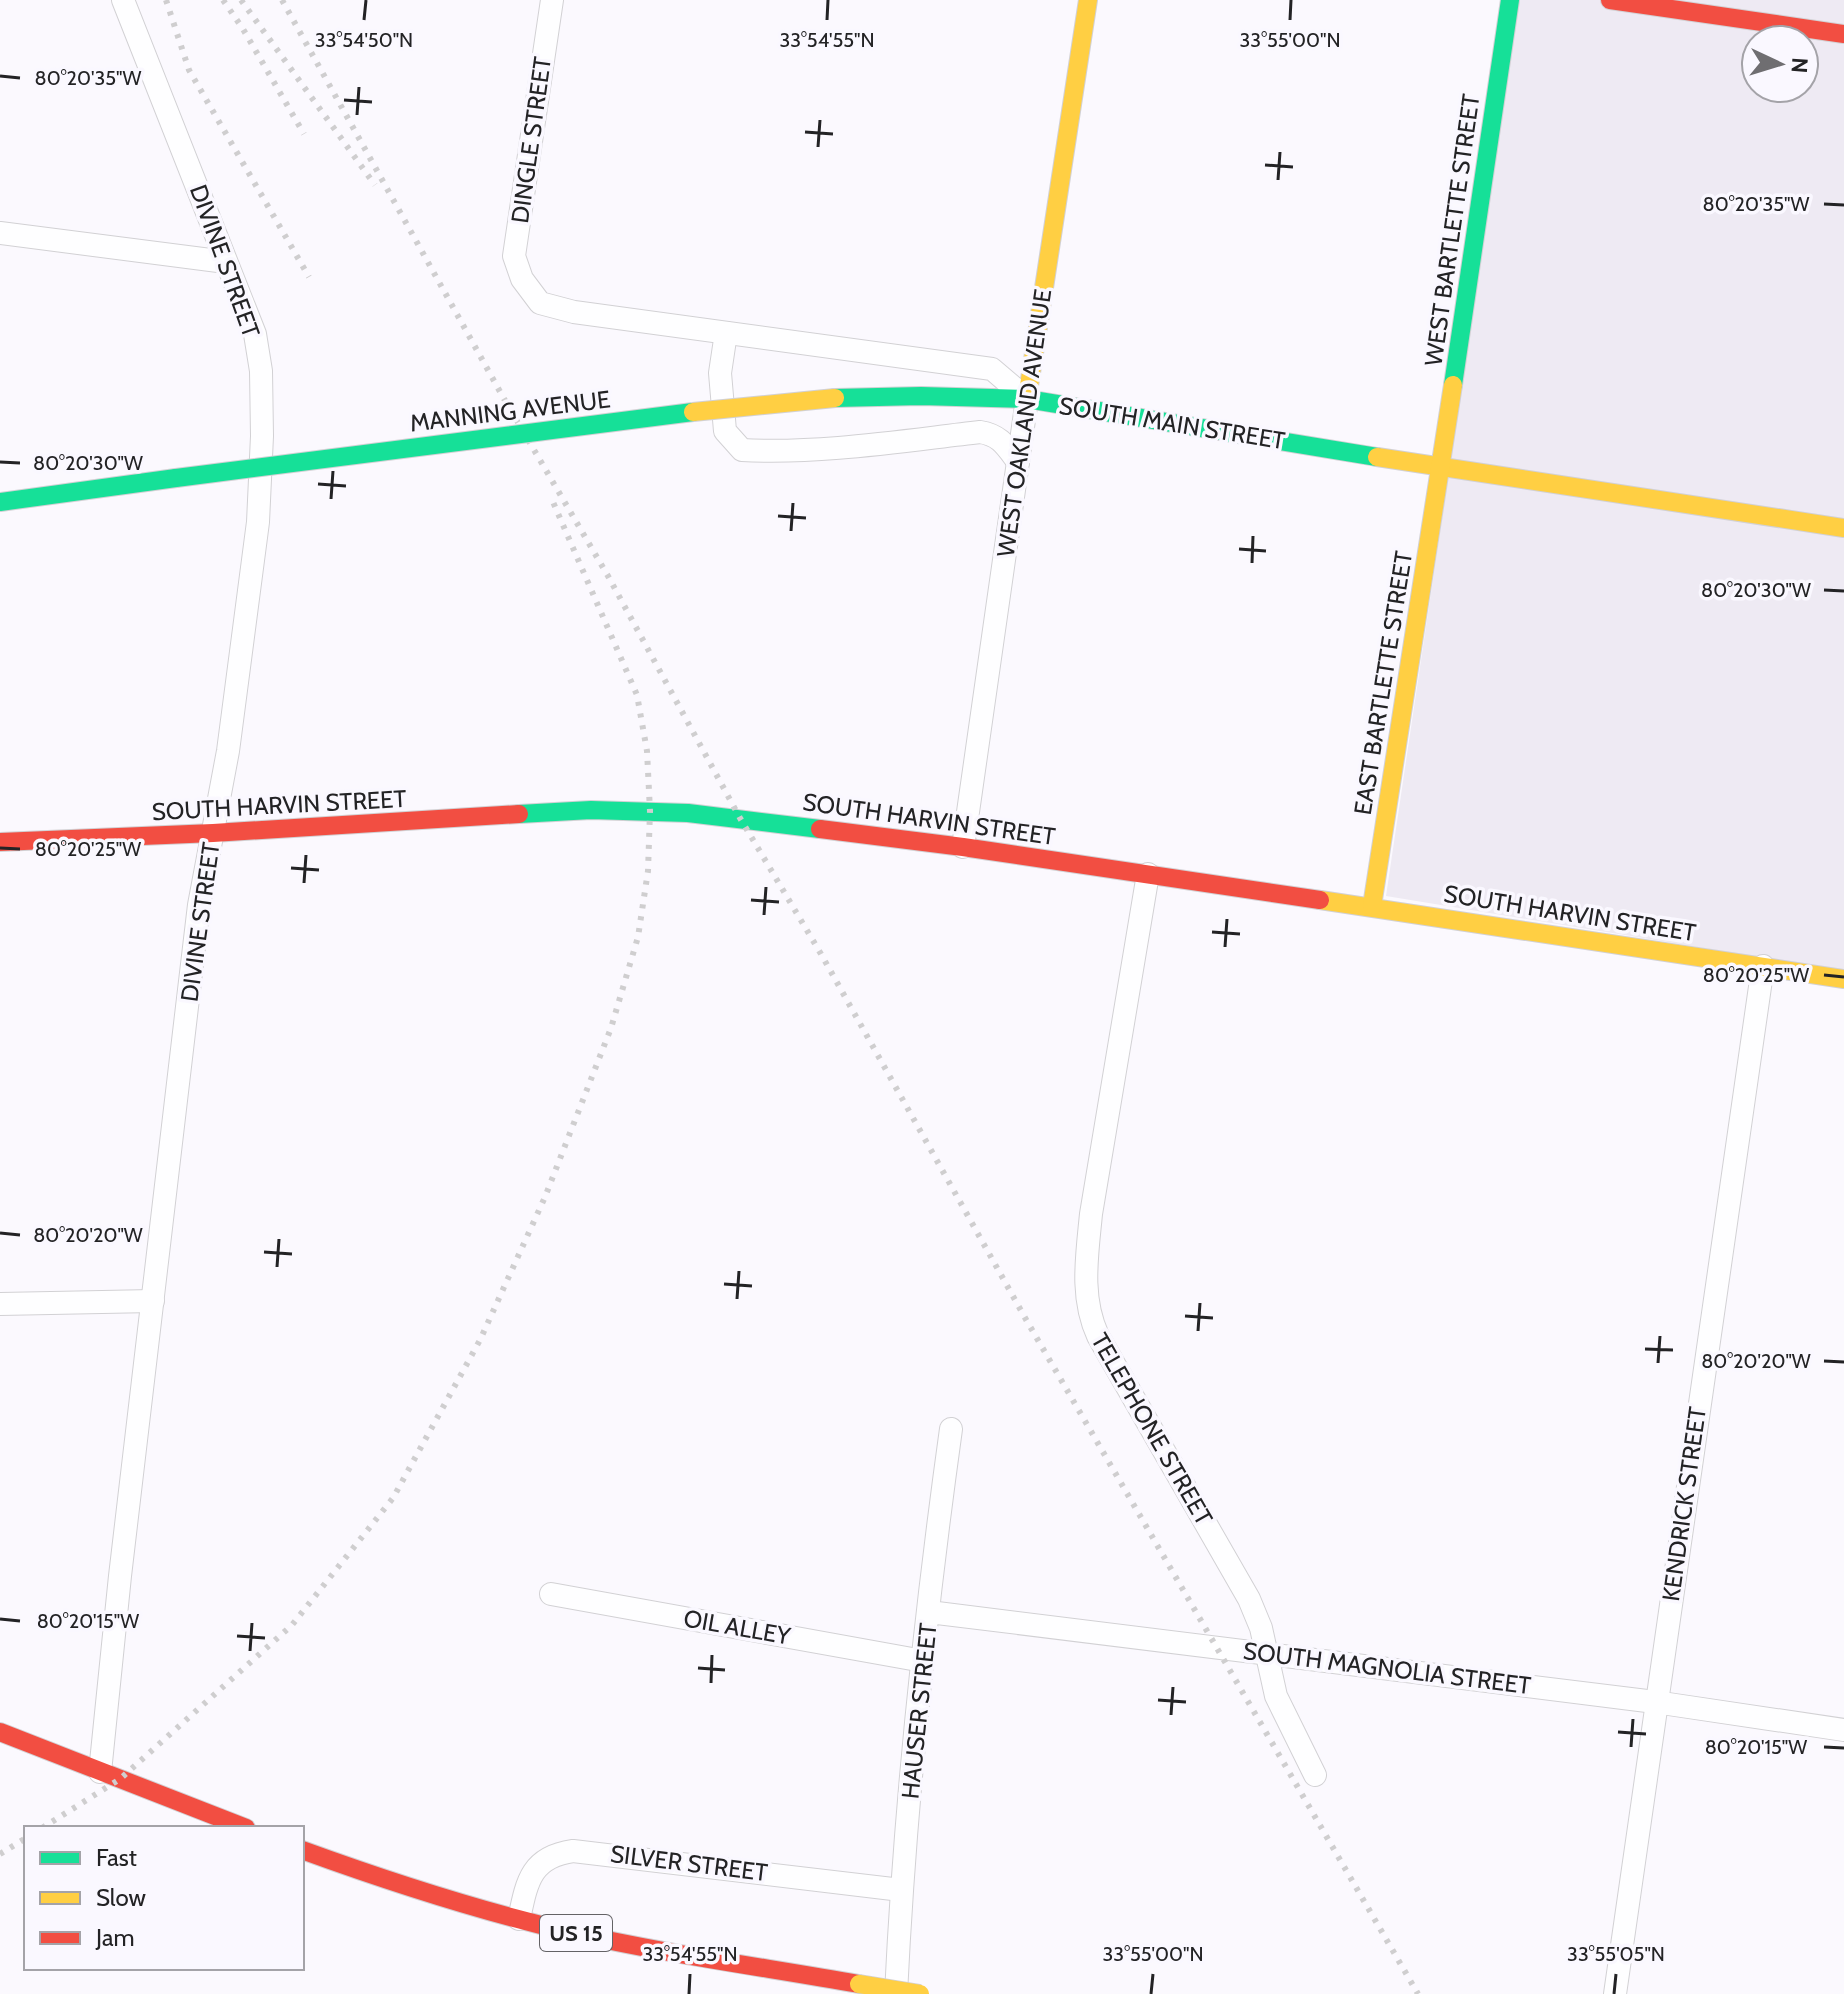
<svg xmlns="http://www.w3.org/2000/svg" width="1844" height="1994" viewBox="0 0 1844 1994" font-family="Cabin,sans-serif">
  <rect width="100%" height="100%" fill="#fbf9fe"/>
  <path fill="#eeeaf3" fill-rule="evenodd" d="M1519,0H1844V971L1386,896ZM1756,40H1804V88H1756Z"/>
  <g fill="none" stroke-linecap="round" stroke-linejoin="round">
    <g stroke="#d2d1d4" stroke-width="24">
      <g id="street">
        <path d="M552,0L514,256L522,279L540,303L574,312L992,369L1027,399L963,847"/>
        <path d="M0,233L226,262"/>
        <path d="M726,333L720,373L725,431L742,450C821,454 901,441 980,432C1000,435 1006,446 1018,462"/>
        <path d="M1148,874L1091,1214C1087,1256 1080,1297 1098,1336L1249,1599L1261,1628L1276,1696L1315,1775"/>
        <path d="M0,1304L153,1301"/>
        <path d="M551,1594L923,1661"/>
        <path d="M929,1612L1655,1702L1844,1730"/>
        <path d="M100,1772L120,1576L199,905L228,751L258,522L262,436L261,371L255,334L123,0"/>
        <path d="M519,1919C527,1881 531,1857 573,1851L901,1890"/>
        <path d="M896,1994C905,1805 925,1616 951,1429"/>
        <path d="M1615,1994L1763,966"/>
      </g>
    </g>
    <g stroke="#d2d1d4" stroke-width="20">
      <g id="fast">
        <path d="M1453,385L1510,0"/>
        <path d="M835,398L921,396L1027,399L1377,457"/>
        <path d="M0,502L176,478"/>
        <path d="M519,814L591,810L688,813L820,829"/>
      </g>
    </g>
    <g stroke="#d2d1d4" stroke-width="20">
      <g id="slow">
        <path d="M1027,399L1088,0"/>
        <path d="M1377,457L1844,528"/>
        <path d="M1320,900L1844,979"/>
        <path d="M1372,906L1453,385"/>
      </g>
    </g>
    <g stroke="#d2d1d4" stroke-width="20">
      <g id="jam">
        <path d="M1610,0L1844,34"/>
        <path d="M820,829L963,847L1320,900"/>
        <path d="M0,842L213,833L519,814"/>
        <path d="M0,1732L246,1828"/>
        <path d="M302,1850C390,1882 479,1911 570,1932C666,1954 763,1967 859,1984"/>
      </g>
    </g>
    <use href="#street" stroke="#fefeff" stroke-width="22"/>
    <use href="#fast" stroke="#16e098" stroke-width="18"/>
    <use href="#slow" stroke="#ffcf43" stroke-width="18"/>
    <use href="#jam" stroke="#f24e42" stroke-width="18"/>
    <g stroke="#cfcecf" stroke-width="6" stroke-dasharray="4 8" stroke-linecap="butt">
      <path d="M166,0L189,70L309,277"/>
      <path d="M223,0L243,29L304,134"/>
      <path d="M241,0L375,185"/>
      <path d="M282,0L503,397L608,576L740,818L821,954L1028,1323L1418,1994"/>
      <path d="M42,1828L120,1779L292,1625L393,1498L480,1340L545,1197L611,1028L638,937L648,871L650,811L647,751L637,695L553,502"/>
      <path d="M0,1854L26,1838"/>
    </g>
    <g stroke="#d2d1d4" stroke-width="20" stroke-linecap="butt">
      <path id="fast-bridge" d="M176,478L693,412"/>
    </g>
    <g stroke="#d2d1d4" stroke-width="20" stroke-linecap="butt">
      <g id="slow-bridge">
        <path d="M693,412L835,398"/>
        <path d="M859,1984L920,1994"/>
      </g>
    </g>
    <use href="#fast-bridge" stroke="#16e098" stroke-width="18"/>
    <use href="#slow-bridge" stroke="#ffcf43" stroke-width="18"/>
  </g>
  <path fill="none" stroke="#232325" stroke-width="3" d="M364,20L366,0M827,20L828,0M1290,20L1291,0M0,76L20,78M344,100L372,102M357,115L359,87M805,132L833,134M818,147L820,120M1265,165L1293,167M1278,180L1280,152M1824,204L1844,205M0,462L20,463M318,484L346,486M331,499L333,471M778,516L806,518M791,531L793,503M1239,549L1266,551M1252,563L1253,536M1824,590L1844,591M0,848L20,849M291,868L319,870M304,883L306,855M751,900L779,902M764,915L766,887M1212,932L1240,934M1225,947L1227,919M1824,975L1844,977M0,1233L20,1235M264,1252L292,1254M277,1267L279,1239M724,1284L752,1286M737,1299L739,1271M1185,1316L1213,1318M1198,1331L1200,1303M1645,1349L1673,1350M1824,1361L1844,1362M1658,1363L1660,1336M0,1619L20,1621M237,1636L265,1638M250,1651L252,1623M698,1668L725,1670M711,1683L712,1655M1158,1700L1186,1702M1171,1715L1173,1687M1618,1732L1646,1734M1631,1747L1633,1719M1824,1747L1844,1748M689,1994L690,1974M1151,1994L1153,1974M1614,1994L1616,1974"/>
  <g text-anchor="middle" dominant-baseline="central" stroke-width="7" stroke-linejoin="round" paint-order="stroke">
    <rect fill="#faf8ff" stroke="#646366" stroke-width="2" x="540" y="1915" width="72" height="36" rx="6"/>
    <g font-size="22" font-weight="bold" fill="#232325">
      <text x="576" y="1933">US 15</text>
    </g>
    <g font-size="24" fill="#232325" stroke="#faf8ff">
      <text transform="translate(531 140) rotate(-82)">DINGLE STREET</text>
      <text transform="translate(1452 230) rotate(-82)">WEST BARTLETTE STREET</text>
      <text transform="translate(225 261) rotate(70)">DIVINE STREET</text>
      <text transform="translate(510 411) rotate(-7)">MANNING AVENUE</text>
      <text transform="translate(1024 423) rotate(-82)">WEST OAKLAND AVENUE</text>
      <text transform="translate(1172 423) rotate(9)">SOUTH MAIN STREET</text>
      <text transform="translate(1383 683) rotate(-81)">EAST BARTLETTE STREET</text>
      <text transform="translate(279 805) rotate(-3)">SOUTH HARVIN STREET</text>
      <text transform="translate(929 819) rotate(8)">SOUTH HARVIN STREET</text>
      <text transform="translate(1570 913) rotate(9)">SOUTH HARVIN STREET</text>
      <text transform="translate(200 922) rotate(-82)">DIVINE STREET</text>
      <text transform="translate(1152 1429) rotate(60)">TELEPHONE STREET</text>
      <text transform="translate(1684 1504) rotate(-82)">KENDRICK STREET</text>
      <text transform="translate(737 1627) rotate(10)">OIL ALLEY</text>
      <text transform="translate(1387 1668) rotate(7)">SOUTH MAGNOLIA STREET</text>
      <text transform="translate(919 1711) rotate(-84)">HAUSER STREET</text>
      <text transform="translate(689 1863) rotate(7)">SILVER STREET</text>
    </g>
  </g>
  <g font-size="20" text-anchor="middle" fill="#232325" stroke="#faf8ff" stroke-width="7" stroke-linejoin="round" paint-order="stroke">
    <text x="364" y="47">33°54'50"N</text>
    <text x="827" y="47">33°54'55"N</text>
    <text x="1290" y="47">33°55'00"N</text>
    <text x="88" y="85">80°20'35"W</text>
    <text x="1756" y="211">80°20'35"W</text>
    <text x="88" y="470">80°20'30"W</text>
    <text x="1756" y="597">80°20'30"W</text>
    <text x="88" y="856">80°20'25"W</text>
    <text x="1756" y="982">80°20'25"W</text>
    <text x="88" y="1242">80°20'20"W</text>
    <text x="1756" y="1368">80°20'20"W</text>
    <text x="88" y="1628">80°20'15"W</text>
    <text x="1756" y="1754">80°20'15"W</text>
    <text x="690" y="1961">33°54'55"N</text>
    <text x="1153" y="1961">33°55'00"N</text>
    <text x="1616" y="1961">33°55'05"N</text>
  </g>
  <rect x="24" y="1826" width="280" height="144" fill="#faf8ff" stroke="#a4a3a8" stroke-width="2"/>
  <rect x="40" y="1852" width="40" height="12" fill="#16e098" stroke="#a4a3a8" stroke-width="2"/>
  <text x="96" y="1866" font-size="24" fill="#232325">Fast</text>
  <rect x="40" y="1892" width="40" height="12" fill="#ffcf43" stroke="#a4a3a8" stroke-width="2"/>
  <text x="96" y="1906" font-size="24" fill="#232325">Slow</text>
  <rect x="40" y="1932" width="40" height="12" fill="#f24e42" stroke="#a4a3a8" stroke-width="2"/>
  <text x="96" y="1946" font-size="24" fill="#232325">Jam</text>
  <g transform="translate(1780 64) rotate(94)"><circle r="38" fill="#faf8ff" stroke="#a4a3a8" stroke-width="2"/>
  <path d="M0-6L14 30L0 20L-14 30Z" fill="#6f6e71"/>
  <text y="-12" font-size="22" font-weight="bold" text-anchor="middle" fill="#232325">N</text>
  </g>
</svg>
